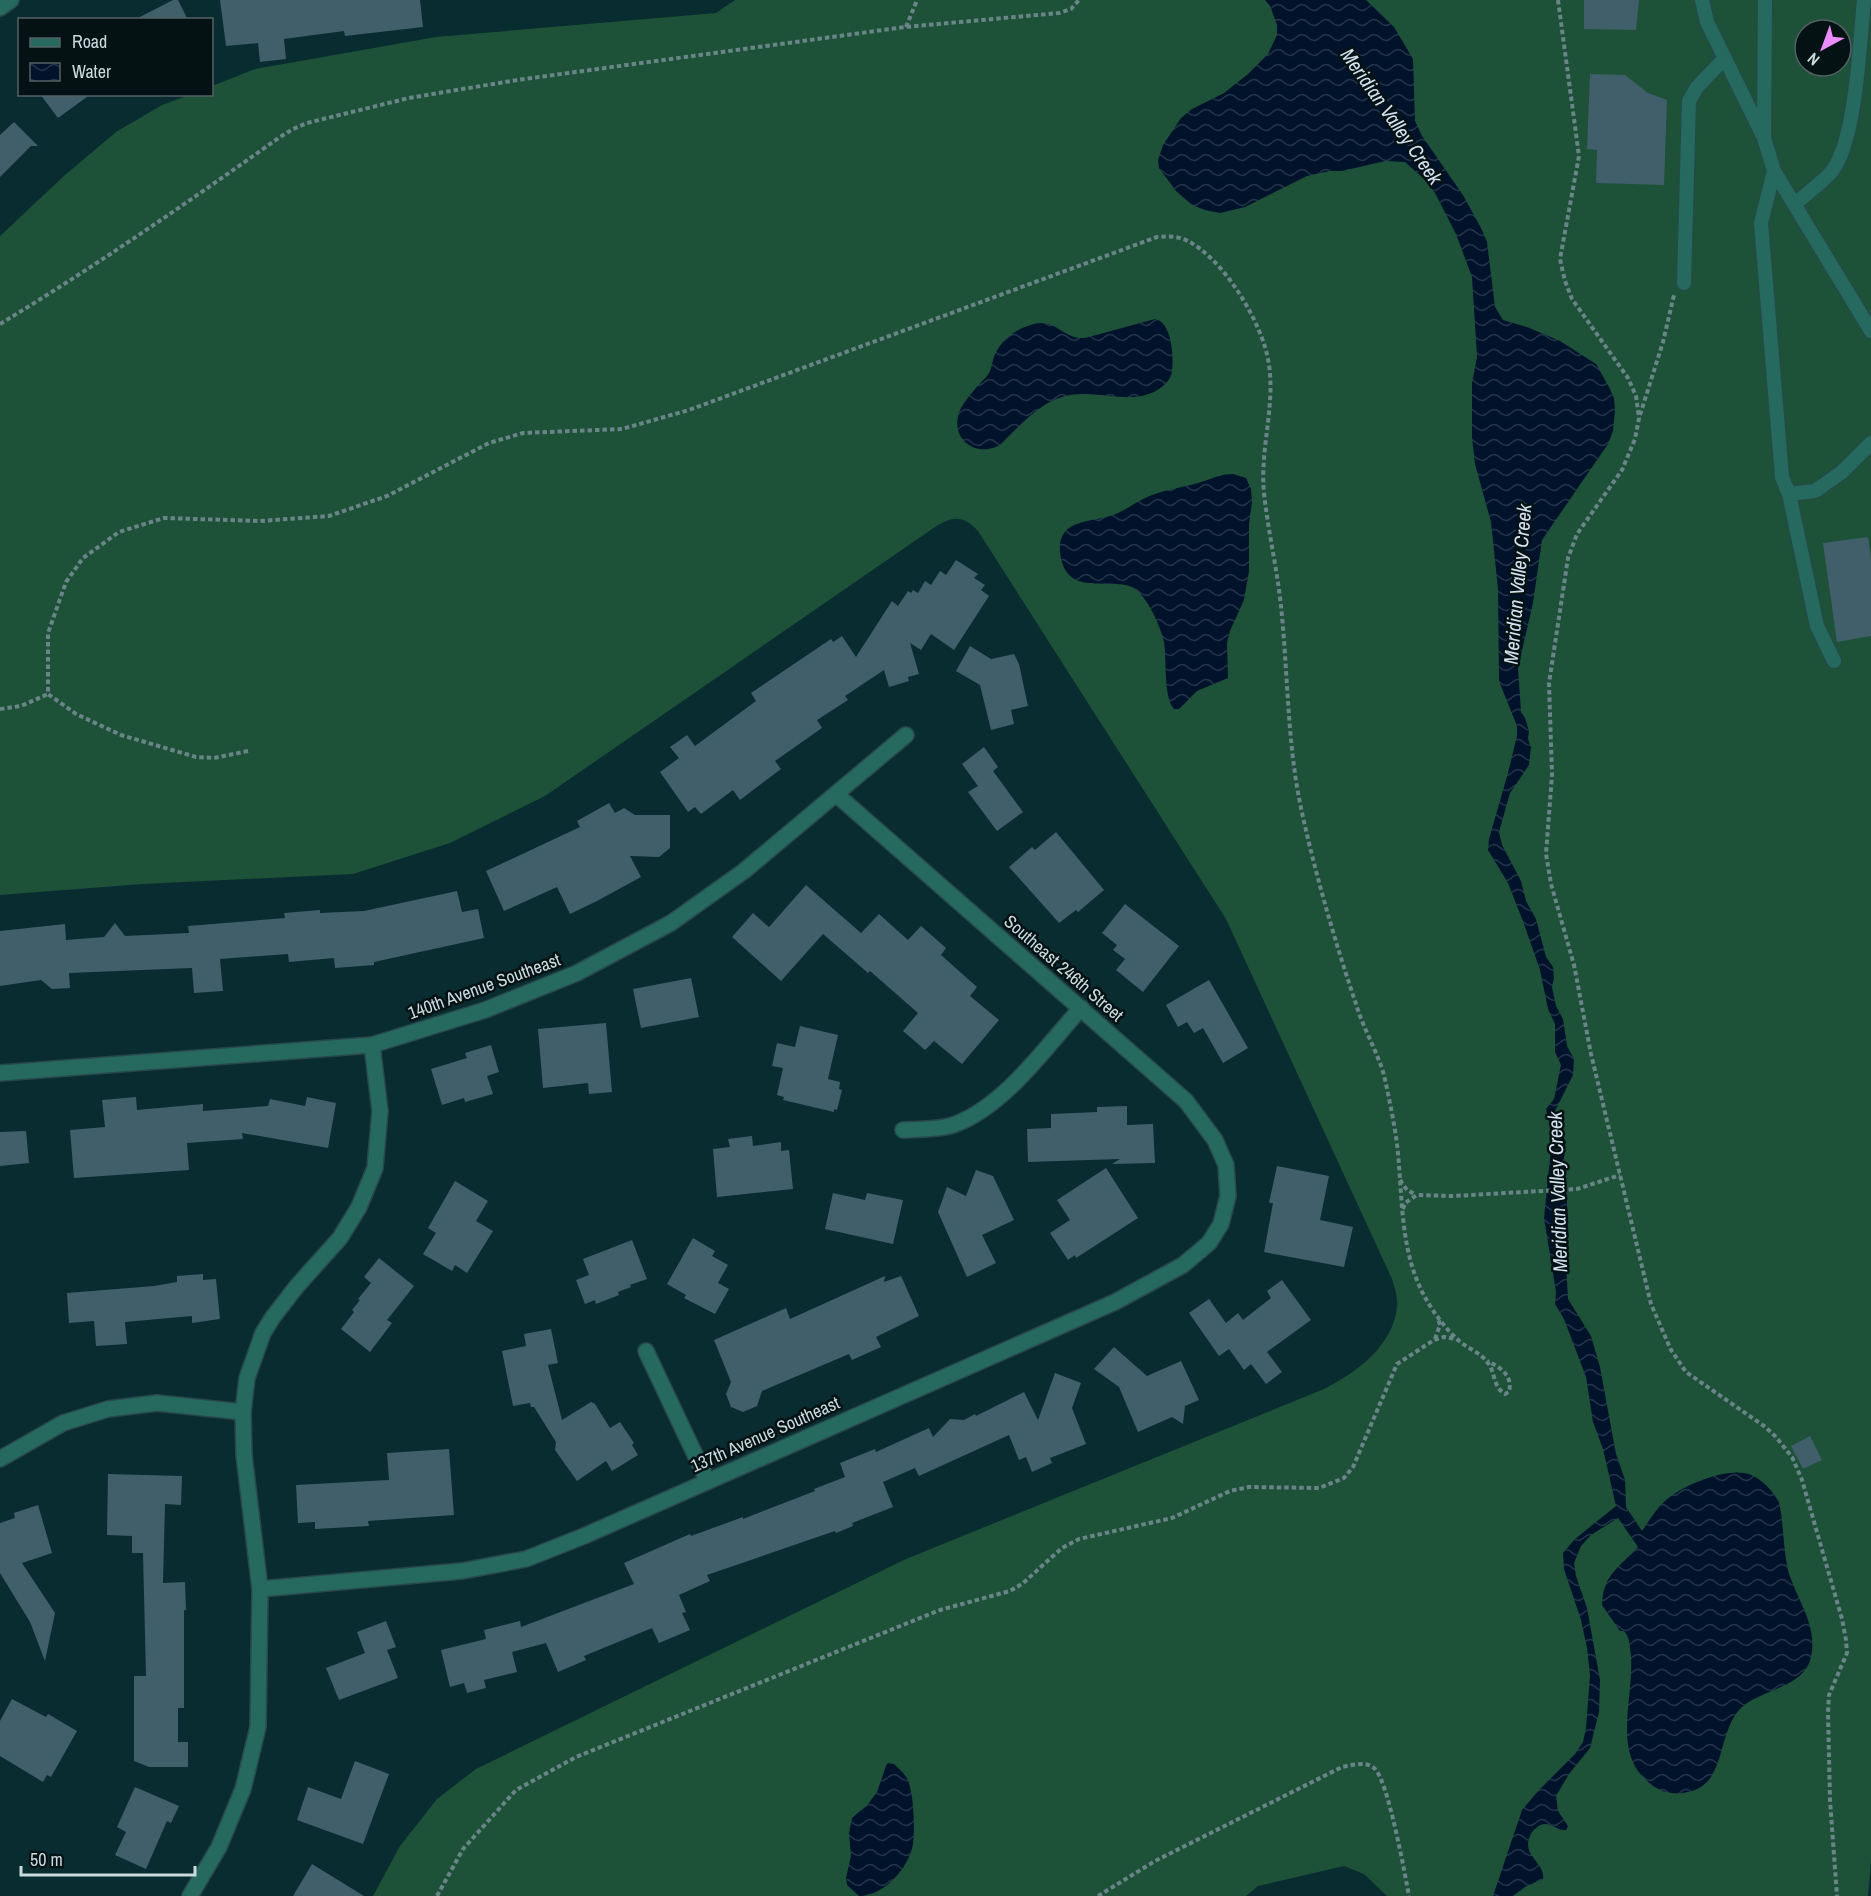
<svg xmlns="http://www.w3.org/2000/svg" width="1871" height="1896" viewBox="0 0 1871 1896" font-family="'Archivo Narrow',sans-serif">
  <defs>
    <pattern id="water-waves" width="16" height="10" patternUnits="userSpaceOnUse" patternTransform="scale(1.5)"><rect width="16" height="10" fill="#00132b"/><path d="M0 5q4-4 8 0t8 0" fill="none" stroke="#243549"/></pattern>
  </defs>
  <rect width="100%" height="100%" fill="#092c30"/>
  <path fill="#1d5138" fill-rule="evenodd" d="M735,0H1871V1862L1868,1896H1387L1364,1874L1344,1866L1258,1886L1246,1896H373L400,1846L437,1799L476,1769L906,1559L1324,1389C1356,1373 1393,1346 1397,1307C1398,1297 1395,1289 1392,1279L1226,919L978,531C963,515 953,516 935,527L545,796L450,843L353,874L143,884L0,895V236L65,175L116,132L162,105L189,95L212,94V86L255,69L436,37L716,13ZM1805,30H1841V66H1805Z"/>
  <g fill="url(#water-waves)">
    <path d="M1265,0H1366L1394,27L1413,59L1415,121L1422,136L1463,195L1482,230L1487,242L1495,307L1503,320L1527,327L1560,341L1596,364L1609,387L1614,398L1615,411L1613,431L1608,444L1542,540L1533,603L1518,668L1521,712L1525,718L1529,731L1528,739L1531,747L1529,765L1510,793L1499,832L1502,845L1521,881L1526,901L1536,919L1546,957L1553,967L1554,978L1552,987L1556,1006L1563,1019L1567,1046L1574,1059L1573,1075L1555,1111V1119L1559,1128L1566,1142L1564,1158L1568,1220L1566,1264L1568,1299L1591,1336L1600,1367L1616,1454L1625,1480L1626,1507L1642,1531C1649,1521 1656,1509 1665,1501C1681,1486 1722,1469 1744,1473C1759,1475 1772,1490 1779,1502C1784,1525 1783,1548 1788,1570C1796,1599 1818,1624 1811,1657C1804,1689 1759,1689 1740,1709C1715,1736 1728,1789 1682,1793C1667,1795 1655,1789 1645,1779C1611,1747 1637,1690 1630,1648C1629,1642 1629,1636 1624,1631H1620L1602,1605C1603,1574 1620,1567 1638,1547L1618,1518L1591,1535L1581,1546L1574,1563L1576,1576L1587,1608L1600,1680L1599,1712L1590,1748L1569,1774L1556,1796L1558,1811L1568,1826L1566,1830C1558,1831 1552,1823 1544,1824C1539,1825 1535,1828 1532,1832C1518,1855 1546,1862 1543,1879L1525,1887L1513,1896H1493L1522,1810L1538,1791L1575,1754L1583,1742L1586,1728L1590,1675L1587,1648L1581,1620L1564,1569L1563,1553L1575,1539L1616,1506L1603,1449L1593,1422L1586,1377L1564,1319L1555,1304L1556,1292L1544,1218L1551,1148L1550,1126L1546,1109L1554,1099L1561,1065L1555,1052V1024L1548,1009L1540,970L1524,924L1508,883L1488,850L1489,839L1508,773L1517,736V726L1499,681L1498,589L1491,522L1475,464L1472,437V383L1477,357L1472,277L1456,234L1435,193L1423,178L1405,162L1385,161L1342,171H1330L1307,176L1245,207L1220,213L1205,210L1192,205L1176,191L1159,168L1158,160L1163,145L1181,118L1192,109L1224,93L1248,74L1268,54L1277,35V25L1270,6Z"/>
    <path d="M1155,319C1172,322 1174,357 1172,371C1171,379 1165,385 1159,389C1128,409 1091,384 1056,399C1035,408 1016,429 1000,445C974,459 947,436 961,408C968,396 978,386 987,376C992,370 992,361 995,354C1003,338 1018,328 1034,324C1056,318 1062,339 1085,338Z"/>
    <path d="M1233,474L1246,478L1251,489L1252,502L1249,524V571L1244,600L1230,631L1227,643L1228,678L1197,691L1179,709H1174C1163,696 1167,661 1164,642C1161,629 1155,616 1148,604C1145,600 1141,594 1137,590C1115,573 1065,602 1060,552C1057,518 1092,523 1113,515C1125,511 1134,503 1145,498C1162,490 1181,488 1198,483C1211,479 1220,474 1233,474Z"/>
    <path d="M887,1763L894,1764C899,1769 904,1773 907,1778C914,1793 915,1828 913,1844C909,1868 884,1896 859,1896L847,1885L846,1878L851,1856L849,1833L852,1818L868,1804L877,1792Z"/>
  </g>
  <g fill="#415e6b">
    <path d="M173,0H178L188,20H134Z"/>
    <path d="M220,0H420L423,27L345,36L344,31L284,39L286,59L260,62L258,43L226,46Z"/>
    <path d="M1584,0H1639L1636,30L1584,29Z"/>
    <path d="M1590,74L1625,75L1648,93L1667,100L1664,185L1596,183L1597,150L1587,149Z"/>
    <path d="M40,94H91L58,118Z"/>
    <path d="M14,122L38,146H31L0,177V135Z"/>
    <path d="M1868,537L1871,559V636L1837,642L1823,543Z"/>
    <path d="M956,560L978,574L974,578L985,585L981,590L989,596L954,650L931,634L921,650L910,643L919,674L908,677L909,681L889,687L884,670L845,696L848,700L817,720L822,728L775,761L781,769L740,800L733,790L701,814L695,807L688,812L660,772L679,758L670,747L687,735L695,746L756,701L751,693L831,639L833,642L842,636L856,657L892,601L898,606L908,591L911,593L913,590L918,593L925,581L931,585L940,571L946,575Z"/>
    <path d="M970,646L991,659L1014,654L1019,664L1028,706L1011,710L1014,724L991,730L980,685L956,671Z"/>
    <path d="M984,747L998,767L993,771L1023,812L997,831L968,792L978,786L962,764Z"/>
    <path d="M609,803L615,813L624,808L635,815H670V848L659,857L630,856L641,877L597,901L570,914L557,887L504,911L486,871L580,827L577,821Z"/>
    <path d="M1056,832L1104,890L1078,912L1076,910L1059,923L1009,867L1032,847L1035,850Z"/>
    <path d="M806,885L861,933L879,914L908,940L921,926L946,948L941,955L977,987L970,996L999,1020L962,1064L934,1041L925,1050L903,1031L918,1013L870,971L868,973L823,934L781,981L732,937L753,913L769,927Z"/>
    <path d="M457,891L462,912L478,909L484,938L374,962V965L335,968L334,958L289,962L288,954L220,959L223,991L194,993L192,968L69,973L70,988L52,989L41,980L0,986V931L65,924L66,940L104,937L115,923L125,936L189,933L188,926L285,918L284,913L320,910V913L364,911Z"/>
    <path d="M1125,904L1179,946L1143,992L1116,970L1125,959L1113,950L1117,945L1102,933Z"/>
    <path d="M691,978L699,1017L641,1028L633,989Z"/>
    <path d="M1209,980L1248,1048L1223,1063L1203,1028L1194,1033L1187,1022L1178,1027L1166,1005Z"/>
    <path d="M606,1023L612,1092L589,1094L588,1083L543,1088L538,1029Z"/>
    <path d="M800,1026L838,1035L828,1079L840,1082L839,1089L842,1090L837,1110L834,1109V1112L783,1100L784,1097L777,1095L783,1068L772,1066L777,1043L795,1047Z"/>
    <path d="M491,1045L499,1072L487,1076L493,1094L465,1102L464,1098L442,1105L431,1069L467,1058L465,1053Z"/>
    <path d="M136,1097L137,1110L203,1104V1111L268,1106L270,1099L305,1106L307,1097L336,1103L328,1148L242,1133L243,1139L187,1143L189,1170L74,1178L70,1130L105,1127L102,1100Z"/>
    <path d="M1127,1106V1125L1153,1124L1155,1163L1112,1164L1120,1159L1028,1162L1027,1129L1051,1128V1114L1097,1112V1107Z"/>
    <path d="M26,1131L29,1163L0,1166V1132Z"/>
    <path d="M752,1136L753,1146L781,1142V1151L789,1150L793,1189L717,1197L713,1149L730,1147L728,1139Z"/>
    <path d="M1277,1166L1329,1176L1320,1220L1353,1227L1344,1267L1264,1252L1273,1203H1269Z"/>
    <path d="M1106,1168L1138,1218L1076,1258L1075,1255L1068,1260L1050,1233L1070,1220L1057,1200Z"/>
    <path d="M976,1170L993,1176L1014,1220L982,1235L996,1263L967,1277L938,1212L947,1187L966,1196Z"/>
    <path d="M455,1181L488,1201L476,1221L493,1231L467,1273L455,1265L452,1271L423,1254L436,1233L428,1228Z"/>
    <path d="M833,1193L865,1200L867,1193L903,1200L893,1244L825,1229Z"/>
    <path d="M693,1238L715,1251L712,1256L728,1265L718,1283L729,1289L715,1314L684,1298L686,1295L667,1284Z"/>
    <path d="M632,1240L647,1279L630,1285L631,1287L618,1292L619,1295L596,1304L595,1300L585,1304L576,1280L589,1275L583,1259Z"/>
    <path d="M379,1258L414,1286L387,1320L392,1323L370,1352L341,1329L354,1312L352,1310L360,1300L358,1299L371,1283L364,1277Z"/>
    <path d="M203,1274V1280L216,1279L220,1319L192,1323V1316L125,1322L127,1344L96,1346L94,1321L69,1323L67,1293L154,1286L177,1282V1276Z"/>
    <path d="M885,1276L884,1282L901,1276L919,1316L876,1337L881,1347L852,1360L849,1354L762,1391L757,1406L743,1412L731,1407L726,1394L731,1382L714,1340L786,1308L790,1319Z"/>
    <path d="M1282,1280L1311,1320L1267,1352L1282,1372L1266,1384L1251,1364L1244,1370L1229,1349L1219,1356L1189,1313L1209,1299L1226,1323L1238,1313L1243,1320L1271,1298L1267,1291Z"/>
    <path d="M551,1329L558,1363L548,1365L562,1420L591,1402L595,1404L610,1428L620,1422L634,1443L632,1445L638,1455L612,1471L606,1461L577,1481L555,1450L556,1442L534,1407H531L530,1403L513,1406L502,1351L526,1346L524,1334Z"/>
    <path d="M1114,1347L1147,1376L1181,1361L1199,1400L1185,1406L1183,1424L1172,1417L1138,1432L1119,1387L1094,1369Z"/>
    <path d="M1055,1373L1081,1383L1072,1408L1086,1444L1050,1458L1052,1463L1032,1472L1026,1457L1019,1460L1009,1435L919,1476L915,1468L883,1482L893,1507L852,1523L853,1526L836,1533L835,1531L707,1575L710,1581L679,1595L686,1612L682,1613L690,1630L659,1643L652,1628L584,1656L586,1660L558,1672L546,1643L512,1652L517,1672L484,1680L486,1688L467,1693L464,1683L450,1687L441,1650L486,1639L484,1630L520,1621L521,1627L634,1584L624,1563L690,1534L691,1536L743,1517V1519L815,1491L814,1489L845,1477L840,1463L875,1449L876,1452L929,1428L933,1437L950,1419L964,1420L975,1414L976,1416L1024,1392L1038,1420Z"/>
    <path d="M1810,1436L1822,1460L1803,1469L1791,1446Z"/>
    <path d="M449,1449L454,1515L368,1521L369,1526L315,1529V1522L298,1523L296,1485L389,1480L387,1453Z"/>
    <path d="M108,1474L182,1476L181,1505L165,1504L163,1583L185,1582L186,1610H184V1708H178V1742H188V1767H149L134,1761V1676H146L143,1553H132V1536L107,1535Z"/>
    <path d="M38,1505L52,1553L22,1563L55,1613L45,1661L30,1622L0,1573V1523L15,1518L14,1513Z"/>
    <path d="M386,1621L396,1647L387,1650L398,1678L339,1700L326,1668L365,1653L357,1632Z"/>
    <path d="M12,1699L46,1717L48,1714L77,1731L51,1777L47,1775L43,1782L0,1756V1721Z"/>
    <path d="M355,1761L389,1774L363,1844L297,1820L308,1787L341,1799Z"/>
    <path d="M135,1787L179,1806L171,1823L167,1821L146,1869L115,1855L126,1832L117,1827Z"/>
    <path d="M312,1864L364,1896H293Z"/>
  </g>
  <g fill="none" stroke-linecap="round" stroke-linejoin="round">
    <g stroke="#28484c" stroke-width="16">
      <g id="service">
        <path d="M1702,0L1707,22L1762,134"/>
        <path d="M1765,0L1764,138L1774,171L1871,331"/>
        <path d="M1774,171L1761,223L1782,477L1789,494L1817,626L1834,661"/>
        <path d="M1795,204C1807,193 1822,183 1832,171C1856,141 1860,40 1864,0"/>
        <path d="M1684,283L1689,101L1697,87L1725,58"/>
        <path d="M1789,494L1815,491L1842,472L1871,443"/>
      </g>
    </g>
    <g stroke="#28484c" stroke-width="18">
      <g id="minor">
        <path d="M0,8L11,0"/>
        <path d="M0,1073L372,1045L485,1010L577,973L671,923L744,871L906,735"/>
        <path d="M903,1130C918,1129 938,1130 953,1125C1004,1107 1045,1048 1081,1008"/>
        <path d="M646,1351L707,1480"/>
        <path d="M0,1459L63,1423L108,1409L157,1403L243,1412"/>
        <path d="M260,1589L462,1571L526,1559L584,1536L1115,1302L1183,1265L1209,1243L1221,1224L1228,1196L1226,1165L1215,1140L1186,1101L837,795"/>
        <path d="M190,1896L219,1847L243,1789L258,1727L260,1589L244,1455L243,1412L247,1378L263,1333L273,1317L297,1286L340,1238L359,1207L375,1168L380,1111L372,1045"/>
      </g>
    </g>
    <g stroke="#6a8588" stroke-width="4" stroke-dasharray="4.5 3" stroke-linecap="butt">
      <path d="M1558,0L1579,156L1560,259L1565,281L1572,299L1628,378L1636,396L1639,418L1635,439L1622,470L1577,534L1568,558L1549,683L1552,775L1546,854L1551,884L1574,965L1591,1054L1651,1304L1671,1350L1686,1372L1764,1426L1775,1436L1792,1457L1802,1480L1842,1619L1846,1640L1847,1653L1829,1695L1828,1712L1830,1800L1837,1896"/>
      <path d="M906,27L917,0"/>
      <path d="M0,324C96,266 188,202 280,137L293,129L307,123L409,98L517,80L905,27L1059,13L1071,9L1079,0"/>
      <path d="M1640,415L1663,342L1674,295"/>
      <path d="M0,709L21,706L48,694"/>
      <path d="M248,751L214,758L196,757L121,735L76,714L48,694V633L66,582L83,558L119,532L164,518L260,521L329,516L387,496L489,443L523,433L622,429L689,410L1157,237C1168,236 1178,236 1188,241C1222,259 1254,311 1265,347C1280,396 1259,444 1264,493C1268,531 1277,568 1281,606C1288,673 1287,742 1301,808C1315,873 1335,942 1356,1004C1363,1028 1377,1051 1384,1075C1389,1098 1394,1121 1397,1144C1403,1196 1399,1252 1426,1299C1434,1313 1445,1328 1457,1339C1466,1348 1480,1352 1487,1362C1496,1372 1492,1386 1505,1394L1509,1392C1513,1375 1500,1367 1487,1361"/>
      <path d="M1400,1180L1407,1190L1416,1195"/>
      <path d="M1403,1209L1405,1203L1417,1195L1453,1196L1577,1189L1620,1175"/>
      <path d="M1435,1339L1440,1325L1438,1318"/>
      <path d="M437,1896L463,1849L516,1790L576,1757L940,1610L1010,1591L1022,1584L1062,1548L1079,1539L1172,1518L1230,1491L1249,1487L1319,1488L1344,1478L1353,1467L1397,1364L1434,1340L1444,1337L1456,1339"/>
      <path d="M1098,1896L1155,1861L1342,1767C1352,1765 1366,1761 1374,1768C1388,1779 1405,1875 1409,1896"/>
    </g>
    <use href="#service" stroke="#26695f" stroke-width="14"/>
    <use href="#minor" stroke="#26695f" stroke-width="15"/>
  </g>
  <g text-anchor="middle" dominant-baseline="central" stroke-width="5" stroke-linejoin="round" paint-order="stroke">
    <g font-size="18" fill="#c9dbde" stroke="#051214">
      <text transform="translate(1064 968) rotate(41)">Southeast 246th Street</text>
      <text transform="translate(484 986) rotate(-20)">140th Avenue Southeast</text>
      <text transform="translate(765 1434) rotate(-24)">137th Avenue Southeast</text>
    </g>
    <g font-size="20" font-style="italic" fill="#d4e1f0" stroke="#051214">
      <text transform="translate(1392 116) rotate(55)">Meridian Valley Creek</text>
      <text transform="translate(1517 584) rotate(-85)">Meridian Valley Creek</text>
      <text transform="translate(1557 1192) rotate(-92)">Meridian Valley Creek</text>
    </g>
  </g>
  <rect x="18" y="18" width="195" height="78" fill="#051214" stroke="#536265" stroke-width="1.5"/>
  <rect x="30" y="38" width="30" height="9" fill="#26695f" stroke="#536265" stroke-width="1.5"/>
  <text x="72" y="48" font-size="18" fill="#c9dbde">Road</text>
  <rect x="30" y="63" width="30" height="18" fill="url(#water-waves)" stroke="#536265" stroke-width="1.5"/>
  <text x="72" y="78" font-size="18" fill="#c9dbde">Water</text>
  <g transform="translate(1823 48) rotate(221)"><circle r="28" fill="#051214" stroke="#536265" stroke-width="1.5"/>
  <path d="M0-4.5L10 22L0 15L-10 22Z" fill="#eb8dfc"/>
  <text y="-9" font-size="16" font-weight="bold" text-anchor="middle" fill="#c9dbde">N</text>
  </g>
  <path d="M21 1866v9h174v-9" fill="none" stroke="#c9dbde" stroke-width="3"/>
  <text x="30" y="1866" font-size="18" fill="#c9dbde" stroke="#051214" stroke-width="4.5" paint-order="stroke">50 m</text>
</svg>
